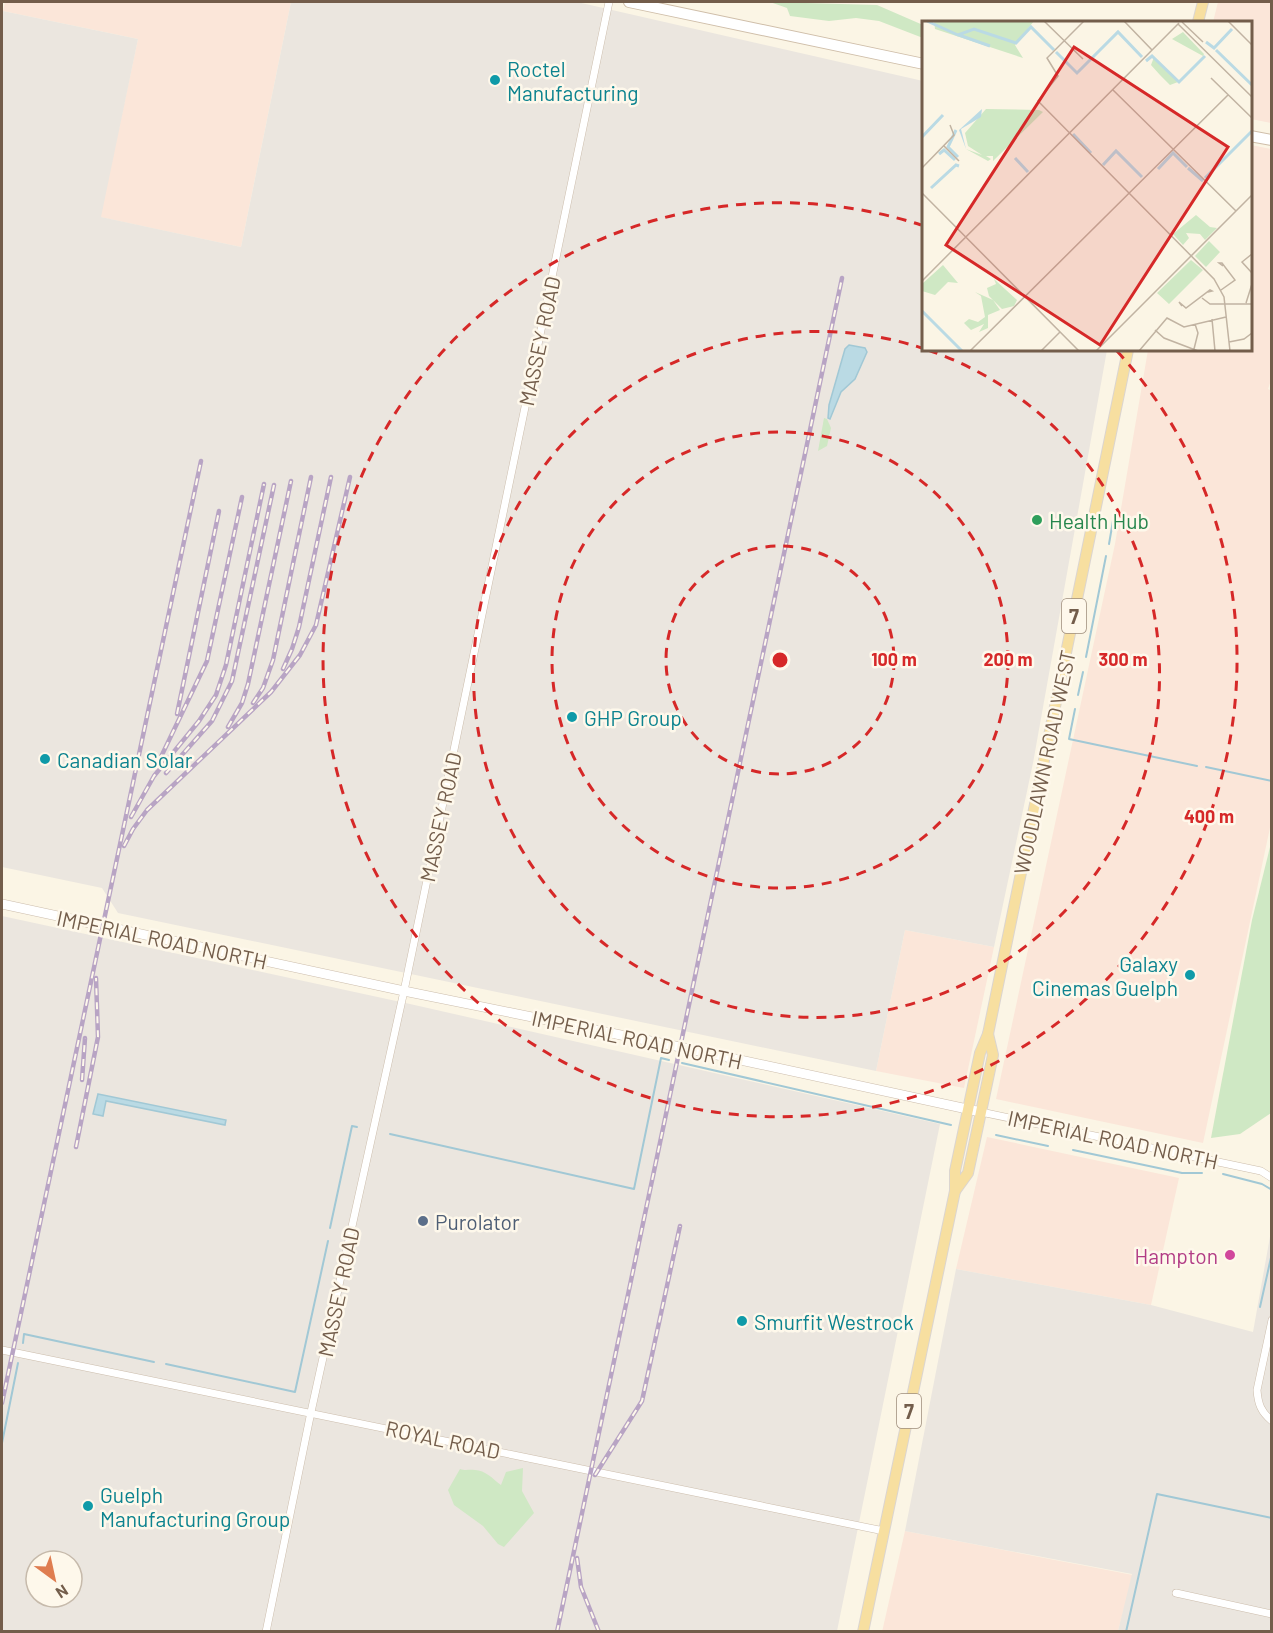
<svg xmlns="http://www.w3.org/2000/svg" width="1273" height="1633" viewBox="0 0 1273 1633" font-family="Barlow,sans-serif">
  <rect width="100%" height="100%" fill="#fbf5e5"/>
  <g fill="#fbe6d9">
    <path d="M5,2H291L241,247L100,217L138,39L3,11Z"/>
    <path d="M1218,2H1271V123L1251,119L1250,22H1213Z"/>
    <path d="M1251,145L1271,149L1272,377L1268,389L1272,391L1271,823L1203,1143L996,1099L1115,544L1148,350H1250Z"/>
    <path d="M905,930L994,947L964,1088L876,1071Z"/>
    <path d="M987,1137L1179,1178L1151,1305L956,1269Z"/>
    <path d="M905,1531L1133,1575L1118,1631L882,1632Z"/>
  </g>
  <g fill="#ebe6df" fill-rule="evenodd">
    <path d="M291,2H577L923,81L924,350H1107L1033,763L994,947L905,930L876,1071L118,913L102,888L2,867L3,11L138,39L101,217L241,247Z"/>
    <path d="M2,916L410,1004L940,1124L837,1631L2,1632ZM36,1561H72V1597H36Z"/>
    <path d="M1271,1231V1631H1118L1132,1574L905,1531L956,1269L1151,1305L1253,1332Z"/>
  </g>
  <g fill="#cfe8c4">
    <path d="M770,2L877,5L923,25V38L879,21L856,18L829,21L790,16L787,8Z"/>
    <path d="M824,418L827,419L831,428L827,446L818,451Z"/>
    <path d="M1271,843V1113L1240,1134L1211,1138L1252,920Z"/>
    <path d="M523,1468L522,1491L534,1513L504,1547L498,1544L483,1526L454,1505L448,1490L460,1469C466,1471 469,1469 475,1470C485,1470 493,1479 501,1485L506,1472Z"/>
  </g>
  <g fill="#badae4" stroke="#a1c8d5" stroke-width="1.5">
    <path d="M849,345L865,348L867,352L855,379L841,392L830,419L828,418L829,405L845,349Z"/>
    <path d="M98,1094L226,1120L225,1125L106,1101L103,1116L93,1114Z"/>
  </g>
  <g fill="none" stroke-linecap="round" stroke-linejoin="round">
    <g stroke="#a1c8d5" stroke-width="2">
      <path d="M1109,544L1114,515"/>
      <path d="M1086,657L1106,556"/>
      <path d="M1078,695L1083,672"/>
      <path d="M1075,709L1069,739L1197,766"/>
      <path d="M1206,767L1272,781"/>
      <path d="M682,1063L951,1125"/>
      <path d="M390,1134L634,1189L661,1058L669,1060"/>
      <path d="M996,1135L1048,1146"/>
      <path d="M1073,1150L1182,1173H1202"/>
      <path d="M1223,1174L1262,1184L1272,1190"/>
      <path d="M330,1228L352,1126L357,1127"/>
      <path d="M1260,1307L1272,1253"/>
      <path d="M23,1343L24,1334L154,1362"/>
      <path d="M166,1364L295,1392L328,1241"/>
      <path d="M2,1443L18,1363"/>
      <path d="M1126,1632L1157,1494L1272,1518"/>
    </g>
    <g stroke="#ccbdac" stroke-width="8">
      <g id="minor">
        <path d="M981,1112L1261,1171L1272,1178"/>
        <path d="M1272,1320L1257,1390C1258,1404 1261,1412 1272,1421"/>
        <path d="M2,1350L884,1531"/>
        <path d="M1176,1593L1272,1614"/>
        <path d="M266,1632L311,1412L404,991L609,2"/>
      </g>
    </g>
    <g stroke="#ccbdac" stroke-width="10">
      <path id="tertiary" d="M2,904L404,991L680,1047L981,1112"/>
    </g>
    <g stroke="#cfbea9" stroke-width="12">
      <g id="secondary">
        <path d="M629,2L924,64"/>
        <path d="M1250,136L1272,140"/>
      </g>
    </g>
    <g stroke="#dbd5d0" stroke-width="12">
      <g id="primary">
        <path d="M1198,22L1203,2"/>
        <path d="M955,1191L968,1173L981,1112L993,1055L988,1034"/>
        <path d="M863,1632L955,1191V1171L980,1053L988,1034L1128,350"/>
      </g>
    </g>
    <use href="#minor" stroke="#fff" stroke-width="7"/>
    <use href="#tertiary" stroke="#fff" stroke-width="9"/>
    <use href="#secondary" stroke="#fff" stroke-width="10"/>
    <use href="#primary" stroke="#f7dfa0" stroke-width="10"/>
    <g stroke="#b8a4c4" stroke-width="4.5">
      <g id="rail">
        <path d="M283,669L292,649L299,627L331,477"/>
        <path d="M253,703L263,688L273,660L311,477"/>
        <path d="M177,714L219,511"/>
        <path d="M228,727L242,703L248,684L291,481"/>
        <path d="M159,761L207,661L242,497"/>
        <path d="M166,773L212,721L232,681L274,485"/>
        <path d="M131,817L154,776L199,721L216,695L226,665L264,484"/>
        <path d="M124,846L133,829L147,810L271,692L300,655L316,625L350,477"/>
        <path d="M82,1080L85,1038"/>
        <path d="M76,1147L98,1037L96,978"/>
        <path d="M2,1403L201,461"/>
        <path d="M595,1475L642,1401L680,1226"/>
        <path d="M577,1558L581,1587L599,1632"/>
        <path d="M557,1632L842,278"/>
      </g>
    </g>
    <use href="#rail" stroke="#fef8eb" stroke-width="2" stroke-dasharray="7" stroke-linecap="butt"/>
  </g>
  <g fill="none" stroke="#d62828" stroke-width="3" stroke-dasharray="10 8">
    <circle cx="780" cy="660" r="114"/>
    <circle cx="780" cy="660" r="228"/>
    <path d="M928 350A343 343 0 1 1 922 348"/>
    <path d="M1117 351A457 457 0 1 1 921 225"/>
  </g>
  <g fill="#0f9aa8" stroke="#fef8eb" stroke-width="2">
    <circle cx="495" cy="80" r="6"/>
    <circle cx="572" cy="717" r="6"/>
    <circle cx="45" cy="759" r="6"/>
    <circle cx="1190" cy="975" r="6"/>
    <circle cx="742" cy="1321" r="6"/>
    <circle cx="88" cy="1506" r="6"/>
  </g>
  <circle fill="#2e9e5b" stroke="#fef8eb" stroke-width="2" cx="1037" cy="520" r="6"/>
  <circle fill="#5c6f8a" stroke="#fef8eb" stroke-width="2" cx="423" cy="1221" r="6"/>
  <circle fill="#d1479c" stroke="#fef8eb" stroke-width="2" cx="1230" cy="1255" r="6"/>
  <g text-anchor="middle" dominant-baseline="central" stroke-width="5" stroke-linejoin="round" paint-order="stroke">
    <g fill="#fef8eb" stroke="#9d8c7b" stroke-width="1.5">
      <rect x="1062" y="599" width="24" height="34" rx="4.5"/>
      <rect x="897" y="1394" width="24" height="34" rx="4.5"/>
    </g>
    <g font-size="20" font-weight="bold" fill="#735d4b">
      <text x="1074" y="616">7</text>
      <text x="909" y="1411">7</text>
    </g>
    <g font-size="21" fill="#0d838f" stroke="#fef8eb" text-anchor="start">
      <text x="507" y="68">Roctel<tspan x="507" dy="24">Manufacturing</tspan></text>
      <text x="584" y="717">GHP Group</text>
      <text x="57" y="759">Canadian Solar</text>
      <text x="1178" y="963" text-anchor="end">Galaxy<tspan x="1178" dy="24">Cinemas Guelph</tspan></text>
      <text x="754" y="1321">Smurfit Westrock</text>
      <text x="100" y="1494">Guelph<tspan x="100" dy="24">Manufacturing Group</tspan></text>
    </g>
    <g font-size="21" fill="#735d4b" stroke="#fef8eb">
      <text transform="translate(539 341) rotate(-78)">MASSEY ROAD</text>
      <text transform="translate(1044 762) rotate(-78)">WOODLAWN ROAD WEST</text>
      <text transform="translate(440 817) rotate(-78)">MASSEY ROAD</text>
      <text transform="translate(162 939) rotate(12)">IMPERIAL ROAD NORTH</text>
      <text transform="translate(637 1039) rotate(12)">IMPERIAL ROAD NORTH</text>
      <text transform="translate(1113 1139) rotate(12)">IMPERIAL ROAD NORTH</text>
      <text transform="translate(338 1292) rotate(-78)">MASSEY ROAD</text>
      <text transform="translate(443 1439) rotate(12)">ROYAL ROAD</text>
    </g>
    <g font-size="21" fill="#27864d" stroke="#fef8eb" text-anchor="start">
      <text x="1049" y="520">Health Hub</text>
    </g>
    <g font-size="21" fill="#4e5e75" stroke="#fef8eb" text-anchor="start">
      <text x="435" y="1221">Purolator</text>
    </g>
    <g font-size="21" fill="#b23c85" stroke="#fef8eb" text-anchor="end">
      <text x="1218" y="1255">Hampton</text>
    </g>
  </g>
  <g transform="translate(922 21)">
    <rect width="330" height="330" fill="#fbf5e5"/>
    <path d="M12,0H112L93,24L101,37L13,8ZM261,11L282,33L281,35L250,18ZM232,36L256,61L248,64L238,54L229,44ZM64,88L117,89L121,91L71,140V135H64L69,138L66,140L44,128L60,134L46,125L43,112ZM274,194L288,206L295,207L283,219L278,213L264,212L267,217L261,224L251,213ZM287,220L298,231L284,246L273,235ZM269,239L281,249L247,283L235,272ZM21,244L36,262L26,261L13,274L0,270V263ZM72,258L95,279L92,285L80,288L67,275L65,267L74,263ZM53,271L71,279L78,289L66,294V307L57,311L62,303L49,309L42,302L47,298L56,301L63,296L59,275Z" fill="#cfe8c4"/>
    <path d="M60,88L59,96L39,108L44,128L37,109Z" fill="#badae4"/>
    <path fill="none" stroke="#badae4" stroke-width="3" d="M5,0L36,14L52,8L94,22L109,6L132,29M37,14L68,25M284,21L292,27L310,8M294,29L330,64M134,31L155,52L196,11L220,36M224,40L230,35L257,61L283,35M34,109L26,126L36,136M151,113L169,132M0,116L21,94M17,133L22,129L33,139M93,137L106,151M181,144L194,130L220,156M266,147L281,160M236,148L251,132L265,146M283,157L330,110M9,167L34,144L37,145M0,290L40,330"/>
    <path fill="none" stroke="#c1b3a2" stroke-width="1.5" d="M122,0L161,38M162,0L125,37L136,55L116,80L292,258L302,276L308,330M202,0L230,29M306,0L330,24M260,1L281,21M256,3L330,76M289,57L330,97M191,69L314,190M22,125L37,140M0,147L32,114L28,104M0,172L157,330M330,233L320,241L330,252M0,260L257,2M299,269L313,259L300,242H297L301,245M280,277L288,283H330M324,282L330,263M260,285L257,281L264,287L288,269L290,270L286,271M290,298L293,330M233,309L242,317L276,330M307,321L322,318L330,312M272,328L276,312L273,303M48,330L306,74M119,330L138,311M174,330L330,174M217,330L245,297L262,306L304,296"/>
    <path fill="#d62828" fill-opacity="0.15" stroke="#d62828" stroke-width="3" d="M152,26L306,126L178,324L24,224Z"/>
    <rect width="330" height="330" fill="none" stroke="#735d4b" stroke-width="3"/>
  </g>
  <circle cx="780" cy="660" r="9" fill="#d62828" stroke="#fef8eb" stroke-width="3"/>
  <g font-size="18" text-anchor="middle" font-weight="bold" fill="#d62828" stroke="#fef8eb" stroke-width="5" stroke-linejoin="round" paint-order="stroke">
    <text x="894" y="666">100 m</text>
    <text x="1008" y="666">200 m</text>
    <text x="1123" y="666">300 m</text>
    <text x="1209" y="823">400 m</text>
  </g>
  <rect width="1273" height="1633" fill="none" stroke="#735d4b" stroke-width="6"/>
  <g transform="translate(54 1579) rotate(147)"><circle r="28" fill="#fef8eb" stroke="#c6baab" stroke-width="1.5"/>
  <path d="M0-4.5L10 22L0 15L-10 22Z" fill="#df7d50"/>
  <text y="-9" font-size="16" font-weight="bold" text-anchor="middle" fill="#735d4b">N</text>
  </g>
</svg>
